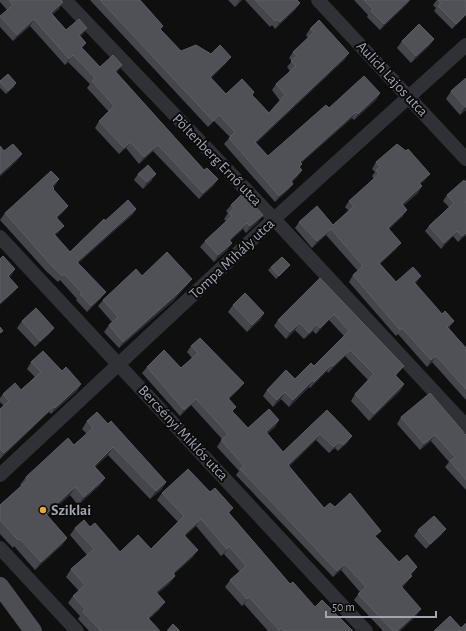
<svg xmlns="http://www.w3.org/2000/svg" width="466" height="631" viewBox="0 0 466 631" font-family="'Alegreya Sans',sans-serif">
  <rect width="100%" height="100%" fill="#0f0f10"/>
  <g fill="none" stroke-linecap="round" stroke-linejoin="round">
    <g stroke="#303135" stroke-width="14">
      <path d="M65,0L274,219L466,426"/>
      <path d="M318,0L466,159"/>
      <path d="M0,237L366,631"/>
      <path d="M0,475L274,219L466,45"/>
      <path d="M0,548L77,631"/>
    </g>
    <path stroke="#4d4e54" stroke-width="18" d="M0,586L33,631"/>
  </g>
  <g fill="#45464b">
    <path d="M0,0H61L63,2L59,9L52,14L66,30L83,34L80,36L86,43L82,48L100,67L122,65L116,73L204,170L218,179L213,186L199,199L153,151L139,164L126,148L119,154L95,128L99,121L109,112L87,88L90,84L68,62L65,65L30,26L13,41L0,27V17L7,10L0,2Z"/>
    <path d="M90,0H140L163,26L160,30L181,51L211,54L231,57L226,63L211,78L226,94L252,95L269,113L280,101L272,90L276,84L290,71L287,67L292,61L289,58L293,52L308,38L306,35L310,29L345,59L256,143L268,156L329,108L380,93L376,100L354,120L352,118L301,163L300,167L302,170L298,176L292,182L293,184L288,190L275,202L224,144L230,137L214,121L208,127Z"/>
    <path d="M228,0H242L235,7Z"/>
    <path d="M245,0H297L296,9L275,29L272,25L270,27Z"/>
    <path d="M354,0H410L408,3L380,30L367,17L368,15Z"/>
    <path d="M437,0H466V15L452,29L434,11L436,8L433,5Z"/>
    <path d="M434,39L429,46L411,63L397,48L402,41Z"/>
    <path d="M466,78V110L460,115L446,99L451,91Z"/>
    <path d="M0,81L14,87L6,94L0,88Z"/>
    <path d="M376,162L425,180L420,184L418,193L403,206V216L389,229L396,249L380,264L396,282H417L415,283L450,327L449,328L466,348V400L432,362L427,367L398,334L396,336L349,282L353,275L358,271L326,235L312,248L295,228L299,222L333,225L349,211L345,207L349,201L374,179L372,176L375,172L372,169Z"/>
    <path d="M138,174L152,180L143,189L134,180Z"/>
    <path d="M466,182V235L458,242L453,236L441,249L425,231L429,226L449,207L443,201L447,195Z"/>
    <path d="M55,186L53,187L54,188L53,190L68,206L63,212L57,218L59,232L55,235L70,252L105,221L136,209L132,215L78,263L101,298L87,312L76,300L77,299L60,280L58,282L46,271L0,220L5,213Z"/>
    <path d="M231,205L263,215L258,222L246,233L243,229L230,241L232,243L227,250L214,262L200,247L205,241L226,221L224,219L228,213L226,211Z"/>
    <path d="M271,267L287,268L276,279L268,270Z"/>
    <path d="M142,276L192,279L187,285L173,301L119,348L104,332L109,325L112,322L98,306L103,300Z"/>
    <path d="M320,278L404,366L399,372L396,376L404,384L400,391L369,421L351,401L355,394L368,380L345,356L328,373L327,371L310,388L309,387L289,407L281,399L273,407L263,396L267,390L295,379L314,366L344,336L329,320L316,334L313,331L304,339L295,330L286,339L274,326L278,320Z"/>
    <path d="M233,305L264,313L260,320L247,332L228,312Z"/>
    <path d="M22,321L54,328L49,334L35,347L17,328Z"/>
    <path d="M191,346L244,383L239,389L229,399L233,412L248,428L279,420L275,427L267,434L283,452L327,410L352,436L347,443L338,451L335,448L329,453L316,440L289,466L324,508L335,507L376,537L399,562L417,567L411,575L407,582L402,588L417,615L400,631H383L354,600L360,592L341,570L333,577L236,475L239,471L217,447L222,439L191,405L180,416L142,373L147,367L181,368L192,358L187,352Z"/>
    <path d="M31,362L62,371L81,384L77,391L51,414L49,412L0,459V409L4,406L0,402V398L3,394L21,390L35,377L27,369Z"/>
    <path d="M401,417L466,435V490L445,467L449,462L431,441L420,450L397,424Z"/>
    <path d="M87,421L108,424L166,482L161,490L150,499L108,455L95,467L105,478L99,486L78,505L70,495L47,515L67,538L62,545L35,570L14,546L13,548L0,534V505L21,486L20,485L26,477L74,445L87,434L82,429Z"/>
    <path d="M210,492L233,508L229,513L290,584L315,607L353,631H268L244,604L242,606L225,587L230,580L240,572L224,554L221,556L196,526L185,536L193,557L174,574L175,576L170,583L157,594L160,609L149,619L160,631H89L78,619L80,616L68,603L73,596L79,591L66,577L71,569L87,555L70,535L75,528L90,527L120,552L151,549L178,522L157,500L162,493Z"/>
    <path d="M418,530L442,534L426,549L414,536Z"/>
  </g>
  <g fill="#2b2c2f">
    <path d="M240,0H242L235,7Z"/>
    <path d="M409,0H410L408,3L380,30L384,24Z"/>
    <path d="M63,2L59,9L47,20L51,13Z"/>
    <path d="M300,3L296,9L275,29L280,22Z"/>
    <path d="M466,14V15L452,29L456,24Z"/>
    <path d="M34,19L30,26L13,41L17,35Z"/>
    <path d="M87,28L83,34L75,42L79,35Z"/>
    <path d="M434,39L429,46L411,63L416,56Z"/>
    <path d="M349,53L345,59L251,148L255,142Z"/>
    <path d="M73,55L68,62L65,65L69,59Z"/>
    <path d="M231,57L226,63L205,83L210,77Z"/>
    <path d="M122,65L118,71L110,78L115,71Z"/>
    <path d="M16,83L14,87L6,94L8,91Z"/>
    <path d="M380,93L376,100L354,120L358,114Z"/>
    <path d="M465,107H466V110L460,115Z"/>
    <path d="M356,112L352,118L295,168L300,162Z"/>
    <path d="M130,142L126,148L119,154L124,148Z"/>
    <path d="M158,145L153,151L139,164L144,157Z"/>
    <path d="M22,154L16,162L0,177V174Z"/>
    <path d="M302,170L298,176L286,188L291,181Z"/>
    <path d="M156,174L152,180L143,189L147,182Z"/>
    <path d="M430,174L425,180L415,189L419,183Z"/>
    <path d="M59,179L55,186L48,192L52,186Z"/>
    <path d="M218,179L213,186L199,199L203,193Z"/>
    <path d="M293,184L288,190L275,202L279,196Z"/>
    <path d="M422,186L418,193L398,210L402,204Z"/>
    <path d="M68,206L63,212L51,223L56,217Z"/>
    <path d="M136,209L132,215L73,268L77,262Z"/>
    <path d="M407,210L403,216L383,234L388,228Z"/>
    <path d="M263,215L258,222L246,233L250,226Z"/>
    <path d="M247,223L243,229L224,246L229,240Z"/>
    <path d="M64,226L59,232L49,240L54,234Z"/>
    <path d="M331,229L326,235L312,248L317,241Z"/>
    <path d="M457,231L453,236L441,249L444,243Z"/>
    <path d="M466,233V235L458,242L462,236Z"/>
    <path d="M232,243L227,250L214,262L218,255Z"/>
    <path d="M401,243L396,249L375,269L379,263Z"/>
    <path d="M15,269L11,276L3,283L8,276Z"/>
    <path d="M421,276L417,282L410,288L414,282Z"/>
    <path d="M192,279L187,285L173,301L119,348L123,342Z"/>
    <path d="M18,287L13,293L0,305V303Z"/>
    <path d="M106,292L101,298L87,312L91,306Z"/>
    <path d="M264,313L260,320L247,332L252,325Z"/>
    <path d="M334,314L329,320L316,334L320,328Z"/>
    <path d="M454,321L450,327L443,333L447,327Z"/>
    <path d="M300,323L295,330L286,339L290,332Z"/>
    <path d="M317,324L313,331L304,339L309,333Z"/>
    <path d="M54,328L49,334L35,347L40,341Z"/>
    <path d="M350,350L345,356L328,373L333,366Z"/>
    <path d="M436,356L432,362L427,367L431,360Z"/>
    <path d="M331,365L327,371L310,388L314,382Z"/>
    <path d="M404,366L399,372L390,381L395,375Z"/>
    <path d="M313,380L309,387L289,407L293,400Z"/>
    <path d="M244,383L239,389L223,404L228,398Z"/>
    <path d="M81,384L77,391L51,414L55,408Z"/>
    <path d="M404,384L400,391L369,421L374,414Z"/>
    <path d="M285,392L281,399L273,407L277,400Z"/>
    <path d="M196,399L191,405L180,416L184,410Z"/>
    <path d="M54,406L49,412L0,459L4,453Z"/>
    <path d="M279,420L275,427L262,439L266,432Z"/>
    <path d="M320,434L316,440L284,472L288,465Z"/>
    <path d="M435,435L431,441L420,450L424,444Z"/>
    <path d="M352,436L347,443L338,451L343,445Z"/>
    <path d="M339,442L335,448L329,453L334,447Z"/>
    <path d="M113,447L108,455L88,474L94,466Z"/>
    <path d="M105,478L99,486L78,505L84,497Z"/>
    <path d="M166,482L161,490L150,499L156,491Z"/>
    <path d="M75,487L70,495L40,521L46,514Z"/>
    <path d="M201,519L196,526L179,542L184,535Z"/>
    <path d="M446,529L442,534L426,549L430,544Z"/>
    <path d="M67,538L62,545L35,570L41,562Z"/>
    <path d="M229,546L224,554L221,556L227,549Z"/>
    <path d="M198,550L193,557L168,580L173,573Z"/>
    <path d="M345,564L341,570L333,577L337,571Z"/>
    <path d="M417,567L413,573L406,580L410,574Z"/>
    <path d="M175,576L170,583L151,599L156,592Z"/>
    <path d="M412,576L407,582L396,593L401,586Z"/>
    <path d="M249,597L244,604L242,606L247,599Z"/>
    <path d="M165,602L160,609L143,625L148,618Z"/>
    <path d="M421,609L417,615L400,631H397Z"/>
  </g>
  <g fill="#4f5156" stroke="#5c5e64">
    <path d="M9,0H61L63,2L51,13L66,30L79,19L87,28L79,35L86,43L81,47L100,67L113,55L122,65L115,71L204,170L207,168L218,179L203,193L158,145L144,157L130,142L124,148L99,121L114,106L92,81L95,78L73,55L69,59L34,19L17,35L0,16L13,5Z"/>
    <path d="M100,0H140L163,26L160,29L181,51L196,45L211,54L220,45L231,57L210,77L226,94L242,79L254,92L252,95L269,113L285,95L276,84L296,66L291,61L297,56L293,52L314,32L310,29L319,20L349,53L255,142L268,156L326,105L329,108L364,76L380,93L358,114L356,112L300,162L302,164L299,167L302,170L291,181L293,184L279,196L229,138L235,132L219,115L213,121Z"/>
    <path d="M255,0H297L300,3L280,22L277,19L275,21Z"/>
    <path d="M364,0H409L384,24L371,11L373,9Z"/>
    <path d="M438,0H466V14L456,24L438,6L441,3Z"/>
    <path d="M419,24L434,39L416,56L402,41Z"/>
    <path d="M8,74L16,83L8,91L0,82V81Z"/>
    <path d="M466,78V107H465L451,91Z"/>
    <path d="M13,144L22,154L0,174V146L4,151Z"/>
    <path d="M397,144L406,151L408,149L430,174L419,183L422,186L402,204L407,210L388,228L401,243L379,263L396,282L413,267L421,276L414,282L442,314L445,311L454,321L447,327L466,348V389L436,356L431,360L402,328L400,330L353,275L363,266L331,229L317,241L299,222L317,206L333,225L354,206L349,201L379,174L376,170L380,167L376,162Z"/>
    <path d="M148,165L156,174L147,182L138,174Z"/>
    <path d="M51,171L59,179L52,186L54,188L53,189L68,206L56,217L64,226L54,234L70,252L104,219L105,221L128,200L136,209L77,262L106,292L91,306L80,294L82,293L64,274L62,276L51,265L5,213Z"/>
    <path d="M464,180L466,182V202H465L466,203V233L462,236L457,231L444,243L429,226L454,203L447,195Z"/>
    <path d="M243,193L263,215L250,226L247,223L229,240L232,243L218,255L205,241L232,216L229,213L234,208L231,205Z"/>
    <path d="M167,252L192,279L177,294L123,342L109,325L118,317L103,300L136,269L142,276Z"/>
    <path d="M3,256L15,269L8,276L18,287L0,303V259Z"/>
    <path d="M282,257L290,265L279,276L271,267Z"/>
    <path d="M320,278L404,366L395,375L404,384L374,414L355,394L374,374L350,350L333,366L331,365L314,382L313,380L293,400L285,392L277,400L267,390L286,370L295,379L311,363L314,366L349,331L334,314L320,328L317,324L309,333L300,323L290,332L278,320Z"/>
    <path d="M245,293L264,313L252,325L233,305Z"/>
    <path d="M36,308L54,328L40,341L22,321Z"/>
    <path d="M0,327L3,331L0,333Z"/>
    <path d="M200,338L244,383L228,398L236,407L232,411L248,428L269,409L279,420L266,432L283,452L327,410L352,436L343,445L339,442L334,447L320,434L288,465L324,508L330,503L335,507L350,493L381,531L375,536L399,562L407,555L417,567L410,574L412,576L401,586L421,609L397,631H393L358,594L366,587L345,564L337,571L240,469L244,466L221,440L228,434L196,399L184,410L147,367L164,350L181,368L198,353L191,346Z"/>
    <path d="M43,351L62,371L66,367L81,384L55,408L54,406L4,453L0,449V409L9,401L3,394L15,383L21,390L41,372L31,362Z"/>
    <path d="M430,393L466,435V480L450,461L455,457L435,435L424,444L401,417Z"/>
    <path d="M97,412L108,424L111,421L166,482L156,491L113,447L94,466L105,478L84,497L75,487L46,514L67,538L41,562L20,539L18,540L0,520V505L28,480L26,477L68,438L74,445L93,428L87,421Z"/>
    <path d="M188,469L210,492L215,488L233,508L228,512L290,584L293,582L315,607L322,600L353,631H284L281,628L279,630L249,597L247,599L230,580L246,566L229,546L227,549L201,519L184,535L198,550L173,573L175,576L156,592L165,602L148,618L160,631H101L83,612L85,609L73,596L85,585L71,569L94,549L75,528L84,520L90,527L95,523L120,552L138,535L151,549L184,516L162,493Z"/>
    <path d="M434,516L446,529L430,544L418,530Z"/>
    <path d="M450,616L461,628L466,623V631H434Z"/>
    <path d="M173,624L180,631H167Z"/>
  </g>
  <circle fill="#e9a82f" stroke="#0a0a0b" stroke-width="1.5" cx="43" cy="510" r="4"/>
  <g text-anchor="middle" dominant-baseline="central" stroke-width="4" stroke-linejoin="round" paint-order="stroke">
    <g font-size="15" fill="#a1a6b1" stroke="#0a0a0b">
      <text transform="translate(392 79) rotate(47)">Aulich Lajos utca</text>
      <text transform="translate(217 160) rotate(46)">Pöltenberg Ernő utca</text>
      <text transform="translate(232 259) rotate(-43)">Tompa Mihály utca</text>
      <text transform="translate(183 433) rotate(47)">Bercsényi Miklós utca</text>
    </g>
    <g font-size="15" font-weight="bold" fill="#a1a6b1" stroke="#0a0a0b" text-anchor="start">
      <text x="51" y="510">Sziklai</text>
    </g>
  </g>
  <path d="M326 611v6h110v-6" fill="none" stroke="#a1a6b1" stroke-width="2"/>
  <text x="332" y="611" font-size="12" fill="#a1a6b1" stroke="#0a0a0b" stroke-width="3" paint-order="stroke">50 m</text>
</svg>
